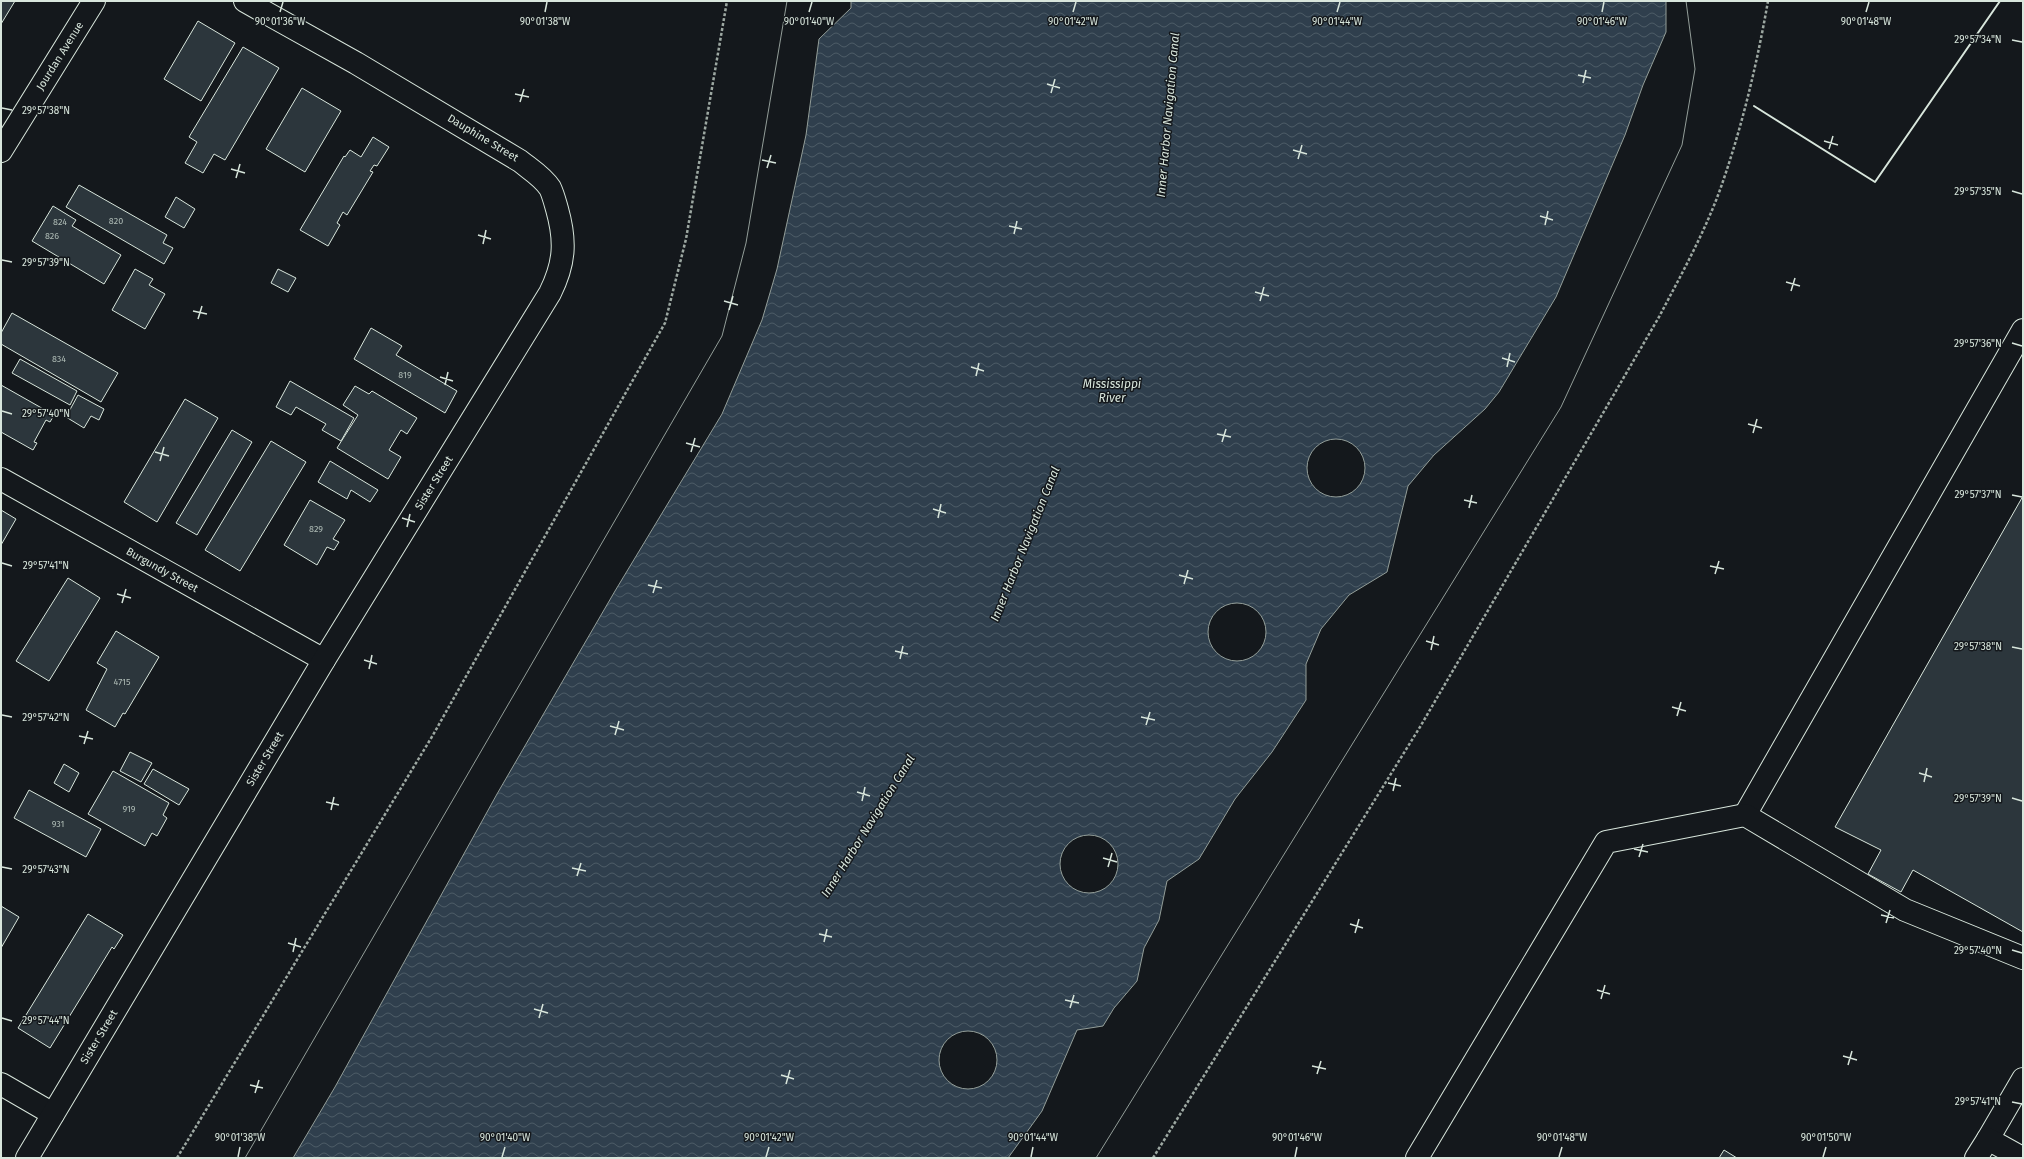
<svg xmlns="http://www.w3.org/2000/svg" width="2024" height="1159" viewBox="0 0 2024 1159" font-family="'Fira Sans',sans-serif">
  <defs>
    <pattern id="water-waves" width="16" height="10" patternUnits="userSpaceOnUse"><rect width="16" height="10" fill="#2f3f4d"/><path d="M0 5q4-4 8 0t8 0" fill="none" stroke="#4c5b66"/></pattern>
  </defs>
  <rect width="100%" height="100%" fill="#14181c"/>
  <path fill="url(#water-waves)" stroke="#939e99" d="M789,1H1684L1693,70L1094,1158H247L724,337L748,243Z"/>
  <g fill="#14181c" stroke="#939e99">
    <path d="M787,1H851V8L819,39L806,135L777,269L762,320L722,414L615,591L497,794L335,1087L293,1158H245L722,336L746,243Z"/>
    <path d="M1666,1H1686L1695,69L1682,145L1561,407L1096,1158H1008L1042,1111L1077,1030L1103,1026L1114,1008L1137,981L1144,948L1159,920L1167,881L1199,859L1235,799L1272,752L1306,700V664L1321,629L1349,595L1387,572L1408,486L1434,455L1485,409L1499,392L1556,297L1625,135L1643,85L1666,32Z"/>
    <circle cx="1336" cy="468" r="29"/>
    <circle cx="1237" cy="632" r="29"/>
    <circle cx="1089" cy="864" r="29"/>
    <circle cx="968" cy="1060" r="29"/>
  </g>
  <g fill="#2c363c" stroke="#d8e6dc">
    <path d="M1,1H15L1,24Z"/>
    <path d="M198,21L235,43L201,101L164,79Z"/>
    <path d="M243,47L279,68L225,160L214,154L203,173L185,163L197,142L189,137Z"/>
    <path d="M302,88L341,111L305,172L266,149Z"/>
    <path d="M373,137L389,147L377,166L374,165L370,171L373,172L347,215L343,212L337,223L340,225L328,246L300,230L344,156L345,157L350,150L361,157Z"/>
    <path d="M79,185L167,235L163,243L173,248L164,264L66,207Z"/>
    <path d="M176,197L195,209L184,228L165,217Z"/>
    <path d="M53,206L76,220L72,226L121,255L104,284L32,241Z"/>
    <path d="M135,269L153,279L149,285L165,294L145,329L112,310Z"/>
    <path d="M278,269L296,278L288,292L271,283Z"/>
    <path d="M12,313L118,373L101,402L1,344V333Z"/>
    <path d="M371,328L402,346L396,355L457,391L445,413L354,359Z"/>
    <path d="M20,359L77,391L70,405L12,373Z"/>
    <path d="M290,381L354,418L341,441L322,430L326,424L296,407L291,415L276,407Z"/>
    <path d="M1,385L54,415L50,422L46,420L34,442L37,443L33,450L1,432Z"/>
    <path d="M355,386L369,394L372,391L417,418L407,434L401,430L389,450L401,457L388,479L337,448L358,415L343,405Z"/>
    <path d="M78,395L104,409L99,420L91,416L84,428L66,417Z"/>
    <path d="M185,399L218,418L157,522L124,502Z"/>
    <path d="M232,430L252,442L197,535L176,523Z"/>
    <path d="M271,441L306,462L240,571L205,550Z"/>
    <path d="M330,461L378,490L370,502L351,490L347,499L318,482Z"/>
    <path d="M2023,496V932L1913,870L1901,892L1868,874L1881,850L1835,827Z"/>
    <path d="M310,500L345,520L333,539L339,542L334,550L327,547L317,565L284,545Z"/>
    <path d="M1,510L16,519L1,545Z"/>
    <path d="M68,578L100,598L49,681L16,661Z"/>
    <path d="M116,631L159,657L125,714L123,713L115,727L86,710L107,669L97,663Z"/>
    <path d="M130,752L152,763L141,782L120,771Z"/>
    <path d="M64,764L79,773L69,792L54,783Z"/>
    <path d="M153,769L189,789L179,805L144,784Z"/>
    <path d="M113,771L169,803L163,815L167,818L157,836L152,833L145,846L88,814Z"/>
    <path d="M29,790L101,829L86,857L14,818Z"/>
    <path d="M1,906L19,917L1,948Z"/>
    <path d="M88,914L123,935L114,949L112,947L50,1048L18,1028Z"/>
    <path d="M1724,1150L1737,1158H1719Z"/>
  </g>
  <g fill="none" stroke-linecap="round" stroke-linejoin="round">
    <g stroke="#d8e6dc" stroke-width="24">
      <g id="minor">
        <path d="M1,151L94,1"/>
        <path d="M1,479L324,660"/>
        <path d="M1745,815L2023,330"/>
        <path d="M1,1084L53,1114"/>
        <path d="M1988,1139L2023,1079"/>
        <path d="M27,1158L324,660L550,293C565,263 566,241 557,209C555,202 553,194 550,188C543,177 530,169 520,161L356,63L245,1"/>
        <path d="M1417,1158L1606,842L1745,815L1905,910L2023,958"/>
        <path d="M1976,1158L1988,1139L2022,1158"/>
      </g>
    </g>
    <g stroke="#9da8a2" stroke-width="2.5" stroke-dasharray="3 2" stroke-linecap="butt">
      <path d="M177,1158L433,735L665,323L686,239L727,1"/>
      <path d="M1153,1158L1420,727L1659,317C1681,275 1705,232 1721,187C1742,127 1757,64 1768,1"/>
    </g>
    <use href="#minor" stroke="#14181c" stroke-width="22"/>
    <path stroke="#d8e6dc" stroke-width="2" d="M1754,106L1875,182L2000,1"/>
  </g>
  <path fill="none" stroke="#d8e6dc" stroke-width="1.5" d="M280,12L283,2M545,12L547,2M809,12L812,2M1073,12L1076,2M1337,12L1340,2M1602,12L1604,2M1866,12L1869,2M2012,40L2022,42M1578,75L1591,78M1583,83L1586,70M1047,84L1060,88M1051,93L1055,79M515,94L529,97M520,102L524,89M2,108L12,110M1824,141L1838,145M1829,149L1833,136M1293,150L1307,154M1298,159L1302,145M762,160L776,163M767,168L771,155M231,169L245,173M236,178L240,164M2012,191L2022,194M1540,216L1553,220M1545,225L1548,211M1009,226L1022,229M1014,234L1017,221M478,235L491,239M483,244L486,230M2,260L12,262M1786,282L1800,286M1791,291L1795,278M1255,292L1269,296M724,301L738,305M1260,301L1264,287M729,310L733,296M193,311L207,314M198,319L202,306M2012,343L2022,346M1502,358L1515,362M971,367L984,371M1507,367L1510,353M976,376L979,363M440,377L453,381M445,385L448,372M2,411L12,414M1748,424L1762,428M1753,433L1757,419M1217,434L1231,437M1222,442L1226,429M686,443L700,447M155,452L169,456M691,452L695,438M160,461L164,447M2012,495L2022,497M1464,500L1477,503M1469,508L1472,495M933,509L946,513M402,518L415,522M938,518L941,504M407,527L410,514M2,563L12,566M1710,566L1724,569M1715,574L1719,561M1179,575L1193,579M1184,584L1188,570M648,585L662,588M653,593L657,580M117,594L131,598M122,603L126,589M1426,641L1439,645M2012,647L2022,649M1431,650L1434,636M895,651L908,654M900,659L903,646M364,660L377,664M369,669L372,655M1672,707L1686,711M2,715L12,717M1677,716L1681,702M1141,717L1155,720M1146,725L1150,712M610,726L624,730M615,735L619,721M79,736L93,739M84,744L88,731M1919,773L1932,777M1924,782L1927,768M1388,783L1401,786M1393,791L1396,778M857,792L870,796M2012,798L2022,801M862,801L865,787M326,802L339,805M331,810L334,797M1634,849L1648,852M1639,857L1643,844M1103,858L1117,862M2,867L12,869M1108,867L1112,853M572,868L586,871M577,876L581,863M1881,915L1894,918M1886,923L1890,910M1350,924L1363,928M1355,933L1359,919M819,934L832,937M824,942L827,929M288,943L301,947M2012,950L2022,953M293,952L296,938M1597,990L1610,994M1601,999L1605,985M1065,1000L1079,1003M1070,1008L1074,995M534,1009L548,1013M2,1018L12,1021M539,1018L543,1004M1843,1056L1857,1060M1848,1065L1852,1051M1312,1066L1326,1069M1317,1074L1321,1061M781,1075L794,1079M786,1084L790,1070M250,1085L263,1088M255,1093L259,1080M2012,1102L2022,1104M238,1157L240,1147M502,1157L505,1147M766,1157L769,1147M1031,1157L1033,1147M1295,1157L1297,1147M1559,1157L1562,1147M1823,1157L1826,1147"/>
  <g text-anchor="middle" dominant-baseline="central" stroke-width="3" stroke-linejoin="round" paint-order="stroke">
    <g font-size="9" fill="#adbab4">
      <text x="116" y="221">820</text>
      <text x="60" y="222">824</text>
      <text x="52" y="236">826</text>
      <text x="59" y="359">834</text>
      <text x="405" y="375">819</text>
      <text x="316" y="529">829</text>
      <text x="122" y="682">4715</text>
      <text x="129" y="809">919</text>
      <text x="58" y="824">931</text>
    </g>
    <g font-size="11" fill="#d8e6dc" stroke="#14181c">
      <text transform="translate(60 56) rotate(-58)">Jourdan Avenue</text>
      <text transform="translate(483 138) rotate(31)">Dauphine Street</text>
      <text transform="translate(434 483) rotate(-58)">Sister Street</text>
      <text transform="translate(162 570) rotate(29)">Burgundy Street</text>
      <text transform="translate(265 759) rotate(-59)">Sister Street</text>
      <text transform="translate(99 1037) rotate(-59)">Sister Street</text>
    </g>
    <g font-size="12" font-style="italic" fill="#d8e6dc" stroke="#14181c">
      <text transform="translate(1168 115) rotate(-85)">Inner Harbor Navigation Canal</text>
      <text x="1112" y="384">Mississippi<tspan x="1112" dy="14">River</tspan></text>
      <text transform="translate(1025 544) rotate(-68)">Inner Harbor Navigation Canal</text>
      <text transform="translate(868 826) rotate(-58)">Inner Harbor Navigation Canal</text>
    </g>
  </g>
  <g font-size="10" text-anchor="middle" fill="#d8e6dc" stroke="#14181c" stroke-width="3" stroke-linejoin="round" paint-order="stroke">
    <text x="280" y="25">90°01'36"W</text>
    <text x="545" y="25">90°01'38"W</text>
    <text x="809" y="25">90°01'40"W</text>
    <text x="1073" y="25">90°01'42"W</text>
    <text x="1337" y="25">90°01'44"W</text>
    <text x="1602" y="25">90°01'46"W</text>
    <text x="1866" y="25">90°01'48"W</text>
    <text x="1978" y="43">29°57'34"N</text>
    <text x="46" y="114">29°57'38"N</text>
    <text x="1978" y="195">29°57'35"N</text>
    <text x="46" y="266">29°57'39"N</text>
    <text x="1978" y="347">29°57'36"N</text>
    <text x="46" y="417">29°57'40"N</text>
    <text x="1978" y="498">29°57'37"N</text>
    <text x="46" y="569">29°57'41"N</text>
    <text x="1978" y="650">29°57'38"N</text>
    <text x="46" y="721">29°57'42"N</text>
    <text x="1978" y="802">29°57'39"N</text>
    <text x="46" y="873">29°57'43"N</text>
    <text x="1978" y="954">29°57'40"N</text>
    <text x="46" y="1024">29°57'44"N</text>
    <text x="1978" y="1105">29°57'41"N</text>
    <text x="240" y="1141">90°01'38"W</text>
    <text x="505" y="1141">90°01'40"W</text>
    <text x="769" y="1141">90°01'42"W</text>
    <text x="1033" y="1141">90°01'44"W</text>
    <text x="1297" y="1141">90°01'46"W</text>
    <text x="1562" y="1141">90°01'48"W</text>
    <text x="1826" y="1141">90°01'50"W</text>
  </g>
  <rect width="2024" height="1159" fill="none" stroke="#d8e6dc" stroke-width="4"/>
</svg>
